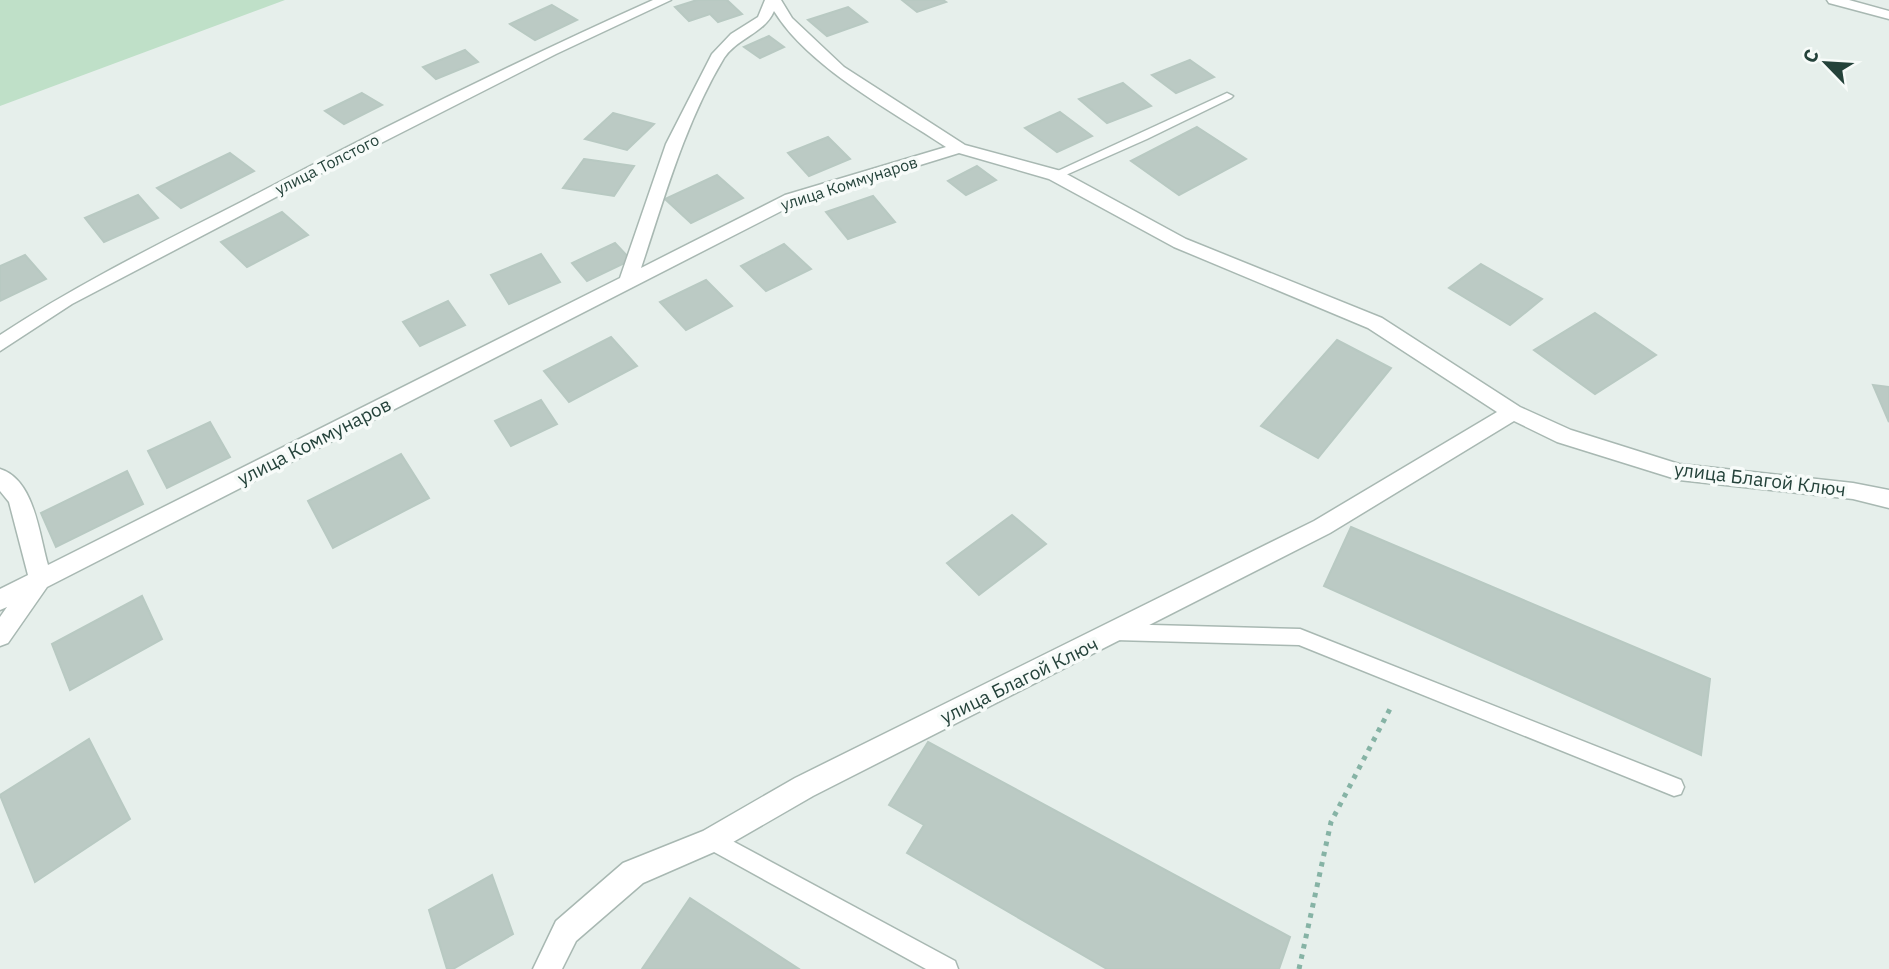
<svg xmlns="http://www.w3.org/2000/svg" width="1889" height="969" viewBox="0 0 1889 969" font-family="'IBM Plex Sans',sans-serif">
  <rect width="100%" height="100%" fill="#e6efeb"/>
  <path fill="#bfe0c8" d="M0,0H285L0,106Z"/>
  <g fill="#bbcac4" stroke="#b8c9c2" stroke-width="2">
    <path d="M697,0H727L742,14L718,22L710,14L689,21L675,7Z"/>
    <path d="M902,0H943L946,2L917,12Z"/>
    <path d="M552,5L577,20L535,40L510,24Z"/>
    <path d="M848,7L867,22L827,36L808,20Z"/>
    <path d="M769,36L784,47L760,58L744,47Z"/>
    <path d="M465,50L478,62L436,79L423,67Z"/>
    <path d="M1190,60L1214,77L1176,93L1152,75Z"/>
    <path d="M1123,83L1151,106L1107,123L1079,99Z"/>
    <path d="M362,93L382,105L344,124L325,111Z"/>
    <path d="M1060,112L1092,136L1057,152L1025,128Z"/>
    <path d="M613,113L654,124L627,150L585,139Z"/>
    <path d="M1197,127L1246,159L1179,195L1131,161Z"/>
    <path d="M828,137L850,159L809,176L788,153Z"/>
    <path d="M230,153L254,171L181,208L157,188Z"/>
    <path d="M584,159L634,166L614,196L563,188Z"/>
    <path d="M977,166L996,180L966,195L948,181Z"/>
    <path d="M717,175L743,198L691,223L665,199Z"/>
    <path d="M138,195L158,218L104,242L85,218Z"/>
    <path d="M873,196L895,222L848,239L826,212Z"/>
    <path d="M282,212L308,235L247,267L221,242Z"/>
    <path d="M615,243L631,260L587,281L572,263Z"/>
    <path d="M784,244L811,269L766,291L741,266Z"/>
    <path d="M541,254L560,282L509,304L491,275Z"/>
    <path d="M25,255L46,279L0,301V266Z"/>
    <path d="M1481,264L1542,299L1510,325L1449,288Z"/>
    <path d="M706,280L732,306L686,330L660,302Z"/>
    <path d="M448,301L465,325L420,346L403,322Z"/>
    <path d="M1595,313L1656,355L1595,394L1534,350Z"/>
    <path d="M611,337L637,366L569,402L544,371Z"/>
    <path d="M1337,340L1391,368L1318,458L1261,426Z"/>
    <path d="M1873,385L1889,387V422Z"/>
    <path d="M541,400L557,424L511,446L495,421Z"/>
    <path d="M210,422L230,457L167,488L148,451Z"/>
    <path d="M401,454L429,498L333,548L308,501Z"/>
    <path d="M127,471L143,504L56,547L41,513Z"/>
    <path d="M1012,515L1046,544L979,595L947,563Z"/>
    <path d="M1351,527L1710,679L1701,755L1324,586Z"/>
    <path d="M142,596L162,639L70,690L52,644Z"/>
    <path d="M89,739L130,819L35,882L0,795Z"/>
    <path d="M928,742L1290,937L1279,969H1107L907,853L924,825L889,805Z"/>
    <path d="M492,875L513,934L453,969H447L429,910Z"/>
    <path d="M690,898L799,969H642Z"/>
  </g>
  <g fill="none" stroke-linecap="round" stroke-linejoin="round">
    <g stroke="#a8b8b2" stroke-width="3">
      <g id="lane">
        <path d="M1227,93L1233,96L1231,98L1147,139L1059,178H1051L1049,175Z"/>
        <path d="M1115,624L1300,629L1681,780L1684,787L1681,794L1674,796L1299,645L1115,640L1109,637L1106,632L1109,627Z"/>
        <path d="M712,830L955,961L958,969H926L705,847L702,840L705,833Z"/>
      </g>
    </g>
    <g stroke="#a8b8b2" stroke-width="3">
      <g id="street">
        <path d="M653,0H671L556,54L318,175L72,304L0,351V335C79,283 163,242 247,199C380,129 515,62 653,0Z"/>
        <path d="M765,0H781L792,18L844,67L965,145L1061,171L1186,239L1382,318L1520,407L1571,430L1679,464L1853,483L1889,490V508L1853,499L1679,480L1557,442L1514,421L1330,533L813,796L721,849L643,883L576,941L562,969H533L556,921L623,863L703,831L795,778L1314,521L1497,412L1368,328L1174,247L1049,179L959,153L797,203L47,587L8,643L0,646V617L7,607L0,610V589L28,575L9,502L0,491V469C35,480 39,535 48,565L620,278L666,144L712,54L731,34L758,17ZM774,11C808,67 892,111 946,147L785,195L641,268C665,196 685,123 724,58C737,38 765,33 774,11Z"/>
        <path d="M1827,0H1849L1889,11V19L1829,3Z"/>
      </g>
    </g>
    <path stroke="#86b3a5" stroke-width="5" stroke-dasharray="4.5 6" stroke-linecap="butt" d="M1299,969L1331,822L1392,705"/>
    <use href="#lane" fill="#fff" fill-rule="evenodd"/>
    <use href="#street" fill="#fff" fill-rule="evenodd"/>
  </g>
  <g text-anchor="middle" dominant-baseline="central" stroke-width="7" stroke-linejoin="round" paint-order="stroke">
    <g font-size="16" fill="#24423a" stroke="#f7fbf9">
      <text transform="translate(327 164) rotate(-27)">улица Толстого</text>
      <text transform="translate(849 183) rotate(-18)">улица Коммунаров</text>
    </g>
    <g font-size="19" fill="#24423a" stroke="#f7fbf9">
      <text transform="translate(314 441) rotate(-27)">улица Коммунаров</text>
      <text transform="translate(1760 479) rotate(7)">улица Благой Ключ</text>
      <text transform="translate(1019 680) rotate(-26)">улица Благой Ключ</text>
    </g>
  </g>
  <g transform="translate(1826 63) rotate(295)" stroke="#f7fbf9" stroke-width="5" paint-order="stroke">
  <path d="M0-5L12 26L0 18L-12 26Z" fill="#24423a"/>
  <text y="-10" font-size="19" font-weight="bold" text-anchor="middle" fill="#24423a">С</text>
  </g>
</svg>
